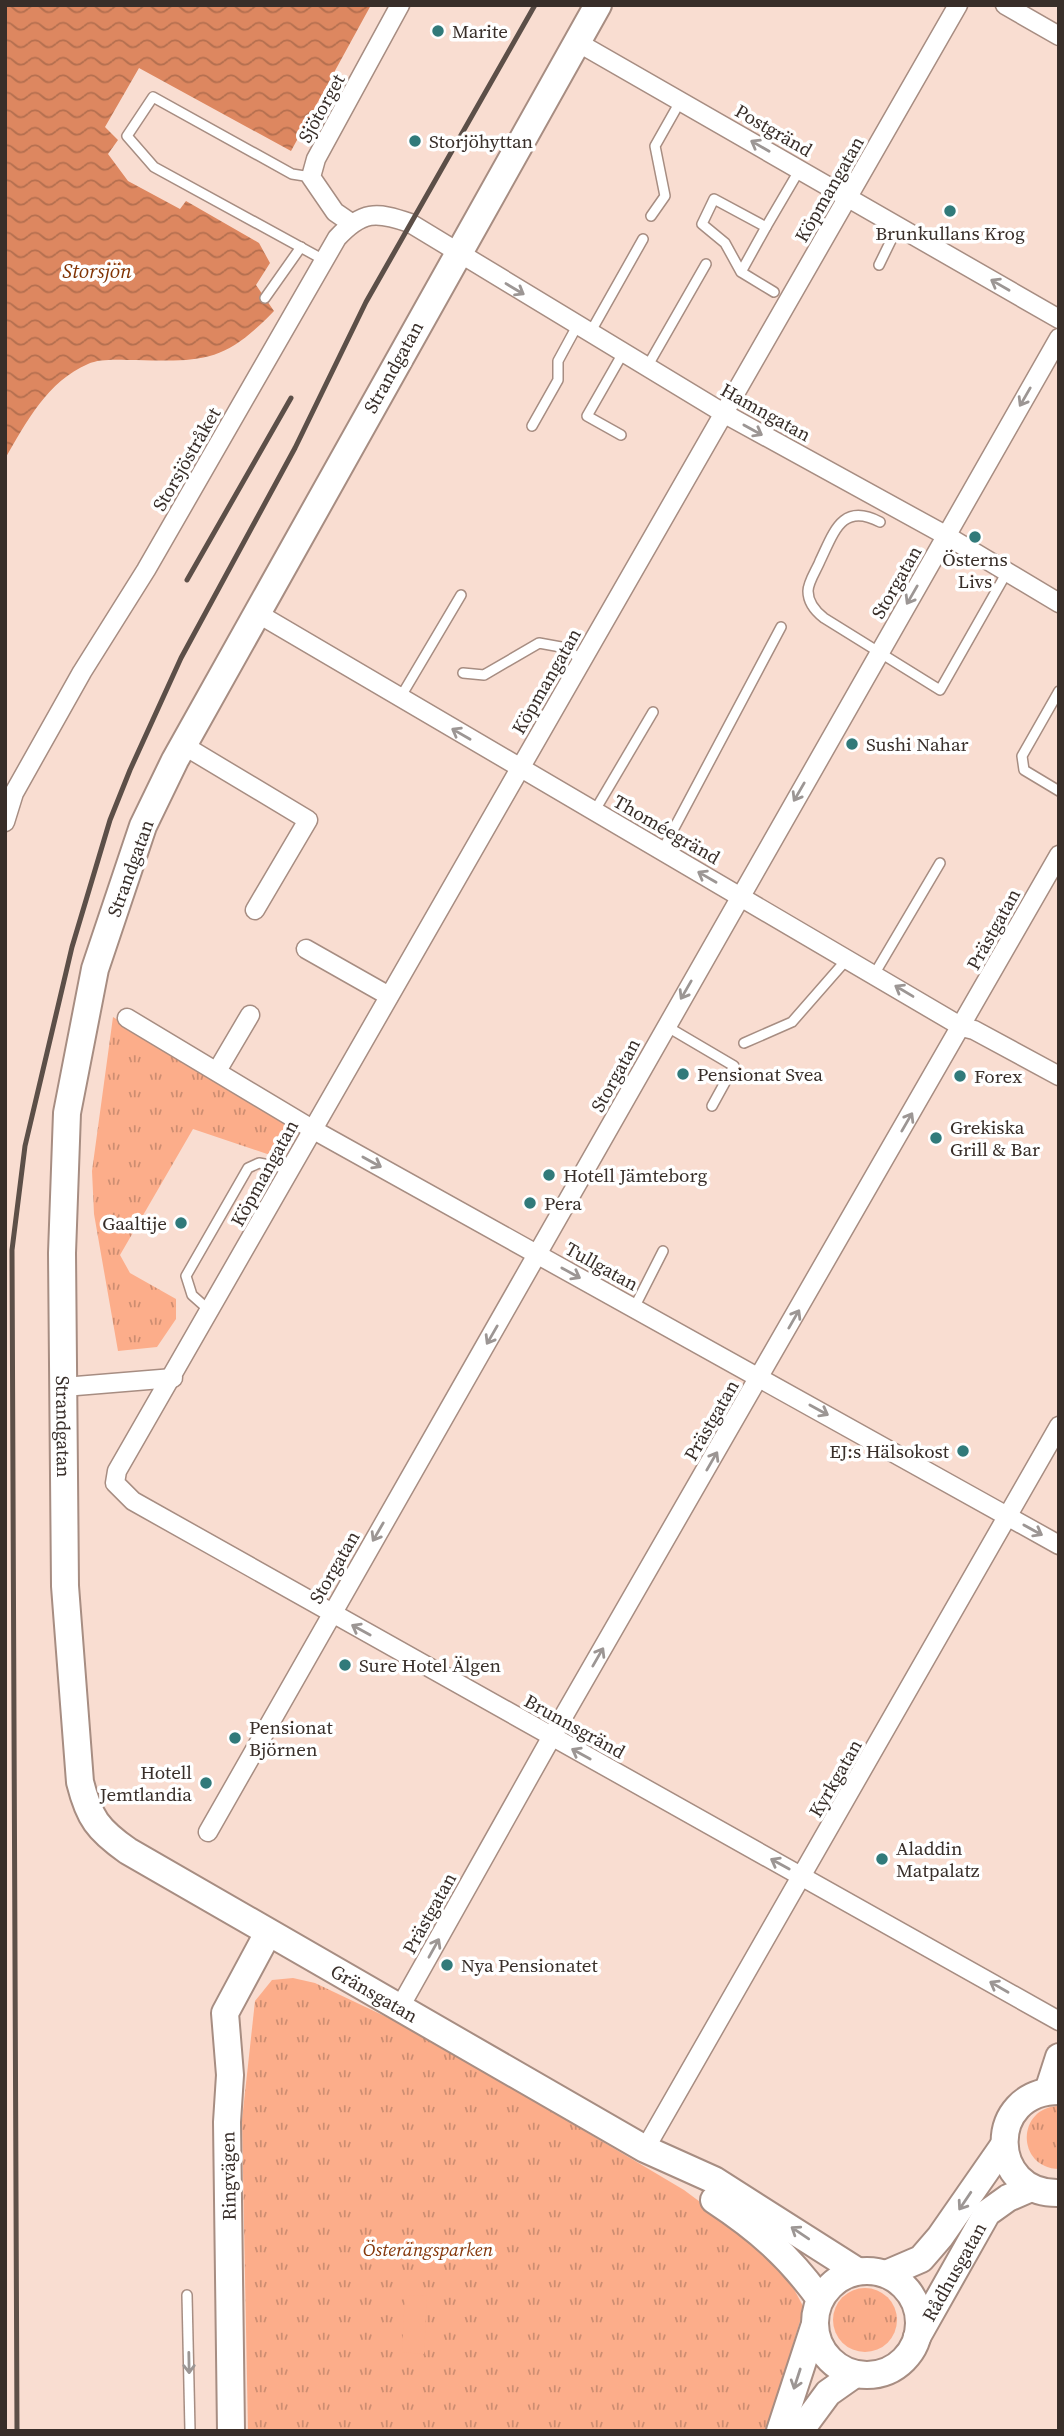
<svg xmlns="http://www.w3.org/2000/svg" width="1064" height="2436" viewBox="0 0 1064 2436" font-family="'Source Serif 4',serif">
  <defs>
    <pattern id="grass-tufts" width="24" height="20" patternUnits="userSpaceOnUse" patternTransform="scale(1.75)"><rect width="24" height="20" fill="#fcad8a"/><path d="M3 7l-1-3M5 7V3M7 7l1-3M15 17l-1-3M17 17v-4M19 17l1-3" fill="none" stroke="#cd8d71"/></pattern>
    <pattern id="water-waves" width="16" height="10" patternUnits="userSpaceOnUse" patternTransform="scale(1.75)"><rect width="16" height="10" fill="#dd8760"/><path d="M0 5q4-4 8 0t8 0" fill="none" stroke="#b46f4f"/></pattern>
  </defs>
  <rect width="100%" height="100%" fill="#f9ddd1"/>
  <g fill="url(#grass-tufts)">
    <path d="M113,1017L299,1128L279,1158L193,1129L120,1255L130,1273L176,1299V1319L157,1347L118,1351L94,1214L92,1171Z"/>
    <path d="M293,1978L315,1983L416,2031L684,2190L750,2239L787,2276L804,2308L767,2431H248L242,2120L255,2001L272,1980Z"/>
    <path d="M1059,2106V2169C1016,2168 1016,2107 1059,2106Z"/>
    <circle cx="865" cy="2320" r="32"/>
  </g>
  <path fill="#fcad8a" d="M405,2295L427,2296L424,2354L402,2352Z"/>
  <path fill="url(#water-waves)" d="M5,5H371L291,151L139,68L105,127L118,140L108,154L128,181L180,209L186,201L259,243L270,263L256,285L274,311C225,362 204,362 136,360C122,360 100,358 88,364C48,381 26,422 5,459Z"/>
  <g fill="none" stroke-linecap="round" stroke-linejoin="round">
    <g stroke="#a78d82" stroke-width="12">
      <g id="lane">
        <path d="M311,177L292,174L153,97L127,136L154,167L324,260"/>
        <path d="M651,216L665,196L655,146L681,100"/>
        <path d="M766,227L800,169"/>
        <path d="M879,265L898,226"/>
        <path d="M741,272L766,227L714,199L702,224L725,243L741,272L774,292"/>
        <path d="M265,298L301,247"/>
        <path d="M590,333L643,239"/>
        <path d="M647,367L706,264"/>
        <path d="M532,426L558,380V361L577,326"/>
        <path d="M621,435L587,416L623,353"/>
        <path d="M880,522C842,502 834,532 820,561C817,569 808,582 808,591C808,603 815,611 824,618L940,690L1007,572"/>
        <path d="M463,673L484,675L539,643L561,647L583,660"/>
        <path d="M1059,691L1022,756L1024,770L1059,791"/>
        <path d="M400,698L461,595"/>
        <path d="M594,812L653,712"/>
        <path d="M662,851L781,627"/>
        <path d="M875,973L940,863"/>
        <path d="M666,1026L734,1066L712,1106"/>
        <path d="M744,1043L792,1022L848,958"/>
        <path d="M634,1308L663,1251"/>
        <path d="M210,1311L192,1295L186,1276L248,1168L259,1163L290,1169"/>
        <path d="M187,2295L190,2431"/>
      </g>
    </g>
    <g stroke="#a78d82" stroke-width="21">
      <g id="street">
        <path d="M958,5L117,1471L115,1483L133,1501L1059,2021"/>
        <path d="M1005,5L1059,36"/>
        <path d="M577,42L1059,319"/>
        <path d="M351,223L335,212L311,177L316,159L400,5"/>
        <path d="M257,613L962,1027L974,1030L1059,1076"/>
        <path d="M183,745L308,820L255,910"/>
        <path d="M5,822L14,793L82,672L146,570L337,238C362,211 376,211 410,223L725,414L947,536L1059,603"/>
        <path d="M306,949L389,996"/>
        <path d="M127,1018L312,1129L1059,1545"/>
        <path d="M217,1071L250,1015"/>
        <path d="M64,1387L173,1378"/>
        <path d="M208,1832L1059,338"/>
        <path d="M400,2007L551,1738L1059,855"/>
        <path d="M645,2149L1059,1426"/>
      </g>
    </g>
    <g stroke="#a78d82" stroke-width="30">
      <g id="secondary">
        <path id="s1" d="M598,5L175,760L143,826L95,969L67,1113L62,1253L65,1586L80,1782C89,1818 98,1830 128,1851L645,2149L714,2180L857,2271"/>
        <path d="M1048,2091L1059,2057"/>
        <path d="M1059,2091C985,2091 988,2195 1059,2193"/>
        <path d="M714,2200C758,2229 789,2256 820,2299"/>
        <circle cx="867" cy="2323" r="52"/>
        <path d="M886,2274L921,2259L940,2237L1004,2145"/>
        <path id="s2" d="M917,2337L987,2213L1008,2198L1031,2188"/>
        <path d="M231,2431L227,2122L230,2075L225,2013L268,1933"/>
        <path d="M780,2431L814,2327"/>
        <path d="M800,2431L828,2393L855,2374"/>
      </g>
    </g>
    <use href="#lane" stroke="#fff" stroke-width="9"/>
    <use href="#street" stroke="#fff" stroke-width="18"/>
    <use href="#secondary" stroke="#fff" stroke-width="26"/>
    <g stroke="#5c4f48" stroke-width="5">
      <path d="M187,580L291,398"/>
      <path d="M17,2431L12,1250L25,1146L72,947L110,820L130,770L181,658L295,448L366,302L535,5"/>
    </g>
  </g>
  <defs><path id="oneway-shaft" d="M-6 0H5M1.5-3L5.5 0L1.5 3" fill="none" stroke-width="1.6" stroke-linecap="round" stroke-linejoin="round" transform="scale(1.75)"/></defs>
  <g stroke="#9c9694">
    <use href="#oneway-shaft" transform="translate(760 146) rotate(-150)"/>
    <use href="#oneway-shaft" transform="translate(1000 285) rotate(-150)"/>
    <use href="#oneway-shaft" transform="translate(515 289) rotate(31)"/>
    <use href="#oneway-shaft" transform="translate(1025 397) rotate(120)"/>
    <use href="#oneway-shaft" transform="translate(753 430) rotate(29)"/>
    <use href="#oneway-shaft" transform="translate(912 595) rotate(120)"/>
    <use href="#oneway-shaft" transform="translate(461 734) rotate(-150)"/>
    <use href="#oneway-shaft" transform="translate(799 792) rotate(120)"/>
    <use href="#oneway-shaft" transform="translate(707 877) rotate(-150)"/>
    <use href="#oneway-shaft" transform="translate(686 990) rotate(120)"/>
    <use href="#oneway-shaft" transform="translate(904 991) rotate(-149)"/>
    <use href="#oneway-shaft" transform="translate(907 1122) rotate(-60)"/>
    <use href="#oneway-shaft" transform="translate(372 1162) rotate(29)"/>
    <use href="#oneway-shaft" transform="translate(571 1273) rotate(29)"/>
    <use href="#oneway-shaft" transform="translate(794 1319) rotate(-60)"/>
    <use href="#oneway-shaft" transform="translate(492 1335) rotate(120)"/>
    <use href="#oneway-shaft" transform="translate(819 1410) rotate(29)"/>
    <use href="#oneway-shaft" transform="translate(712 1461) rotate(-60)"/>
    <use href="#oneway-shaft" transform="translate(1033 1530) rotate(29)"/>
    <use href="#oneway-shaft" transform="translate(378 1532) rotate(120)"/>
    <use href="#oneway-shaft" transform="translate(361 1630) rotate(-151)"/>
    <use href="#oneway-shaft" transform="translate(598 1657) rotate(-60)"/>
    <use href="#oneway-shaft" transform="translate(581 1754) rotate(-151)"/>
    <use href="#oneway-shaft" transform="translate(780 1864) rotate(-151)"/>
    <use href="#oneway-shaft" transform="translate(434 1948) rotate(-61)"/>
    <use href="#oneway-shaft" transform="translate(999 1987) rotate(-150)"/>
    <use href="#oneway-shaft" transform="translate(965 2201) rotate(124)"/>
    <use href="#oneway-shaft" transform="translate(800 2233) rotate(-146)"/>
    <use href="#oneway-shaft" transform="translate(189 2363) rotate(89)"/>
    <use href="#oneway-shaft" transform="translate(797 2379) rotate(108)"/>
  </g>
  <g fill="#317a7a" stroke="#fff" stroke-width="2.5">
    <circle cx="438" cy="31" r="7"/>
    <circle cx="415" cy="141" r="7"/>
    <circle cx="950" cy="211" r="7"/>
    <circle cx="975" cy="537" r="7"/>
    <circle cx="852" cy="744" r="7"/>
    <circle cx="683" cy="1074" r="7"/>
    <circle cx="960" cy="1076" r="7"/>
    <circle cx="936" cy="1138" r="7"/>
    <circle cx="549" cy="1175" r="7"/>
    <circle cx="530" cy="1203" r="7"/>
    <circle cx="181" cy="1223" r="7"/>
    <circle cx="963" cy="1451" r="7"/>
    <circle cx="345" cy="1665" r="7"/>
    <circle cx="235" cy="1738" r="7"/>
    <circle cx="206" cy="1783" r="7"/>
    <circle cx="882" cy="1859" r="7"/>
    <circle cx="447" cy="1965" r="7"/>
  </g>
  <g text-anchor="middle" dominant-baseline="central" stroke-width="7" stroke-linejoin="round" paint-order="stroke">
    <g font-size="19" fill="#382e29" stroke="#fff" text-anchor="start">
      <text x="452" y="31">Marite</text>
      <text x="429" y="141">Storjöhyttan</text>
      <text x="950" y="233" text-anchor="middle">Brunkullans Krog</text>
      <text x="975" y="559" text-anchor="middle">Österns<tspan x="975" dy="22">Livs</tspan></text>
      <text x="866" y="744">Sushi Nahar</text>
      <text x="697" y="1074">Pensionat Svea</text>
      <text x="974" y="1076">Forex</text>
      <text x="950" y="1127">Grekiska<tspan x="950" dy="22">Grill &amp; Bar</tspan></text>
      <text x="563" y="1175">Hotell Jämteborg</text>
      <text x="544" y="1203">Pera</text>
      <text x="167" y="1223" text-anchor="end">Gaaltije</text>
      <text x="949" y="1451" text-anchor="end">EJ:s Hälsokost</text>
      <text x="359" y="1665">Sure Hotel Älgen</text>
      <text x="249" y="1727">Pensionat<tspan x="249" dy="22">Björnen</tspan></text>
      <text x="192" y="1772" text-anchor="end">Hotell<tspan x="192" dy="22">Jemtlandia</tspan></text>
      <text x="896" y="1848">Aladdin<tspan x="896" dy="22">Matpalatz</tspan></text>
      <text x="461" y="1965">Nya Pensionatet</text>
    </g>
    <g font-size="19" fill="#382e29" stroke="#fff">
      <text transform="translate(321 108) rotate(-61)">Sjötorget</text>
      <text transform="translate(774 130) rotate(30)">Postgränd</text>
      <text transform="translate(829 189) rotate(-60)">Köpmangatan</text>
      <text transform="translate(393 367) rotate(-61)">Strandgatan</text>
      <text transform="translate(766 412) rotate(29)">Hamngatan</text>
      <text transform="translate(186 459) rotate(-60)">Storsjöstråket</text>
      <text transform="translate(896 582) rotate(-60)">Storgatan</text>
      <text transform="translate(546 681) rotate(-60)">Köpmangatan</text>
      <text transform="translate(667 829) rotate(30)">Thoméegränd</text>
      <text transform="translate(130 868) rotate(-70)">Strandgatan</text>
      <text transform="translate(993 929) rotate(-61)">Prästgatan</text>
      <text transform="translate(615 1075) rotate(-61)">Storgatan</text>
      <text transform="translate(264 1173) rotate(-61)">Köpmangatan</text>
      <text transform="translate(602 1266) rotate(29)">Tullgatan</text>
      <text transform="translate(711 1420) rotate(-60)">Prästgatan</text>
      <text stroke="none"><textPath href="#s1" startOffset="1550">Strandgatan</textPath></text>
      <text transform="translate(334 1567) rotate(-60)">Storgatan</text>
      <text transform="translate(575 1726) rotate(29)">Brunnsgränd</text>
      <text transform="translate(835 1778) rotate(-60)">Kyrkgatan</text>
      <text transform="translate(429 1913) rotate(-61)">Prästgatan</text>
      <text stroke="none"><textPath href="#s1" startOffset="2277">Gränsgatan</textPath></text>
      <text transform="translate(228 2176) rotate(-91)">Ringvägen</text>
      <text stroke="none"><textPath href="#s2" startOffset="75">Rådhusgatan</textPath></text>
    </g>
    <g font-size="19" font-style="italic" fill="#85370a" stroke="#fff">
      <text x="428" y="2249">Österängsparken</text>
    </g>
    <g font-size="21" font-style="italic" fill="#803304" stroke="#fff">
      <text x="97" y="270">Storsjön</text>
    </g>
  </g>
  <rect width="1064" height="2436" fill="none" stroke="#382e29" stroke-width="14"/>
</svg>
